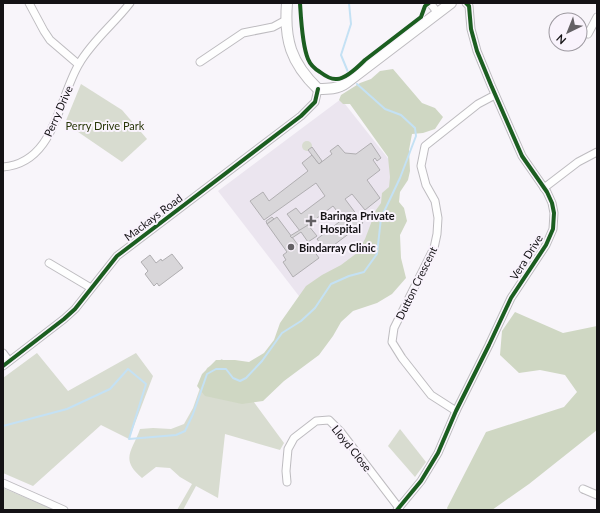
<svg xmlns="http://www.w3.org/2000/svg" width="600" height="513" viewBox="0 0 600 513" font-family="Lato,sans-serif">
  <rect width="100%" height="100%" fill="#f8f5fa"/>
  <path fill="#ebe5ef" d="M341,99L402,176L375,246L302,300L218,191Z"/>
  <g fill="#d8dcd0">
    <path d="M81,84L122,110L147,139L122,162L65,123Z"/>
    <circle cx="307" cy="146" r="5"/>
    <path d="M37,353L68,391L136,353L153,376L129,439L101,425L33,486L3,473V378Z"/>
    <path d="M222,359L284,443L280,450L225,434L218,498L196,486L183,510H177L192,484L180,477L170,468L156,467L142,478C119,459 133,450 140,429L153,428L171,429L184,424L193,408L207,368Z"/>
    <path d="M400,429L426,462L415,477L388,446Z"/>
    <path d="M3,488L52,509L53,510H3Z"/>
  </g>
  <g fill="#cfd7c3">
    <path d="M393,69L422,103L435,108L443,117L435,129L423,133L412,134L409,150L410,171L408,180L400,192L399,202L404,208L407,221L400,235L401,258L406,278L392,294L377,303L353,311L341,322L333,336L319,355L284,381L263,401L242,404L205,396L197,386L202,374L216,360H235L249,362L264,353L274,340L280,323L306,286L322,275L341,265L357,253L365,239L376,210L381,203L382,193L389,187L390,177L388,157L350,104H343L339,100L341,95L360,83L371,79L380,71Z"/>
    <path d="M515,312L563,333L597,326V430L529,484L492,510H448L447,508L486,432L564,407L577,392L565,375L540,370L519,373L500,355L502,331Z"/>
  </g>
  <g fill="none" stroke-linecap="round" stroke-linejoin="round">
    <g stroke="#c4e1f4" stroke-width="2">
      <path d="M348,72L341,55L351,24L349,3"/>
      <path d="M3,426L67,409L110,389L128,369L146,384L129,439L176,435L185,431L193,414L207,374L216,369H226L233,378L240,381L246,378L262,361L282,333L301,321L315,308L331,284L349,276L364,272L377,254L381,218L400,178L416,136L415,128L401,115L385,109L357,84"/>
    </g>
  </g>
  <g fill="#d8d6d9" stroke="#b0aeb1">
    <path d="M371,143L381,158L377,161L375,158L373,160L380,170L367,180L380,198L365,210L352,194L345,199L363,223L326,251L317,239L343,219L333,206L300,231L287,214L296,208L301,214L325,196L316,183L264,220L250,201L263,192L269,201L308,171L302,163L312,155L319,164L332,154L330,151L338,145L345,153L356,154Z"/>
    <path d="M312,147L322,161L319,164L308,150Z"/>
    <path d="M272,217L274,219L267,224L266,221Z"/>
    <path d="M277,217L301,249L309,244L319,258L293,277L283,262L286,260L283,255L287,252L267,224Z"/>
    <path d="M308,225L317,236L308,242L301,232L292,238L290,236Z"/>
    <path d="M172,254L183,268L159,286L157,283L154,286L145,274L148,271L141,262L150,255L156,263L161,259L162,261Z"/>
  </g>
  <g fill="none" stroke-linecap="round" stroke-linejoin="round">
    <g stroke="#bebcc0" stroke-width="9">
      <g id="street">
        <path d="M29,3L44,31L50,40L78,64"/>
        <path d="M430,3L438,13"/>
        <path d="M588,34L597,17"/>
        <path d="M200,62L243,33L273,27L286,20"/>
        <path d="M3,167C55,163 58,99 79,64C92,41 114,24 130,3"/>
        <path d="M544,188L578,162L597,152"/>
        <path d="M49,263L91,288"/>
        <path d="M3,353L9,361"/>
        <path d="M3,366L64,319L75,309L117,256L301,116L315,102L318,89"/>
        <path d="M456,411L431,395L402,358L392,342L394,328L434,248L437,234L438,218L435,201L426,185L421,166L425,146L478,104L495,95"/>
        <path d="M287,482L286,471L288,449L294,438L316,421L329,420L341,432L399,508"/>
        <path d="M3,483L64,510"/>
        <path d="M583,489L597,495"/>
        <path d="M397,510L421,481L438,453L456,411L489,345L511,298L546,245L553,229L554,213L552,203L547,192L522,156L491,85L477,51L471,29L469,6L466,3"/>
      </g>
    </g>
    <g stroke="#bebcc0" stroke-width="12">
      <path id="secondary" d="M287,3C284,40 291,63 318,89C328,89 338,89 346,83L451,3"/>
    </g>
    <use href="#street" stroke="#fefefe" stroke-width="7"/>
    <use href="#secondary" stroke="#fefefe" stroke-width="10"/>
    <g stroke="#f9f3fc" stroke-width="6">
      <g id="cycleway">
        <path d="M300,3C301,18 302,45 308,59C310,64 315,69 320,72C324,75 331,80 337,79C345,79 359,66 365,60L421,17L425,6L429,3"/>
        <path d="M3,366L64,319L75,309L117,256L301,116L315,102L318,89"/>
        <path d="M397,510L421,481L438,453L456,411L489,345L511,298L546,245L553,229L554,213L552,203L547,192L522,156L491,85L477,51L471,29L469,6L466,3"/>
      </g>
    </g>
    <use href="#cycleway" stroke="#1b5e20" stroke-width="4"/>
  </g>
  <g fill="#646165" stroke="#f9f3fc" stroke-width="1.5">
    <path d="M309 215h4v4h4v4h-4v4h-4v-4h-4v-4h4z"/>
    <circle cx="291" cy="247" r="4"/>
  </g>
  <g text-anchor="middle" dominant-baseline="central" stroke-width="4" stroke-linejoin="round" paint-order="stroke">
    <g font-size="11" fill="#141215" stroke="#f9f3fc">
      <text transform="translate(58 111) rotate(-66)">Perry Drive</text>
      <text transform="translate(153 217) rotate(-37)">Mackays Road</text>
      <text transform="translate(526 257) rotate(-58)">Vera Drive</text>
      <text transform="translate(416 283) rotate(-64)">Dutton Crescent</text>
      <text transform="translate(352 448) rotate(51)">Lloyd Close</text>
    </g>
    <g font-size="11" fill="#293709" stroke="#f9f3fc">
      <text x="105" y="125">Perry Drive Park</text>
    </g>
    <g font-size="11" font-weight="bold" fill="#141215" stroke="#f9f3fc" text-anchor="start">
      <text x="320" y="215">Baringa Private<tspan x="320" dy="13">Hospital</tspan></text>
      <text x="299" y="247">Bindarray Clinic</text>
    </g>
  </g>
  <rect width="600" height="513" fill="none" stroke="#141215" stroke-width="8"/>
  <g transform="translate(568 32) rotate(223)"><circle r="19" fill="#f9f3fc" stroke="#9d99a0"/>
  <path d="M0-3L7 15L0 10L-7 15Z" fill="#646165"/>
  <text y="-6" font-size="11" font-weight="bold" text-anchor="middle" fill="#141215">N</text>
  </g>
</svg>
